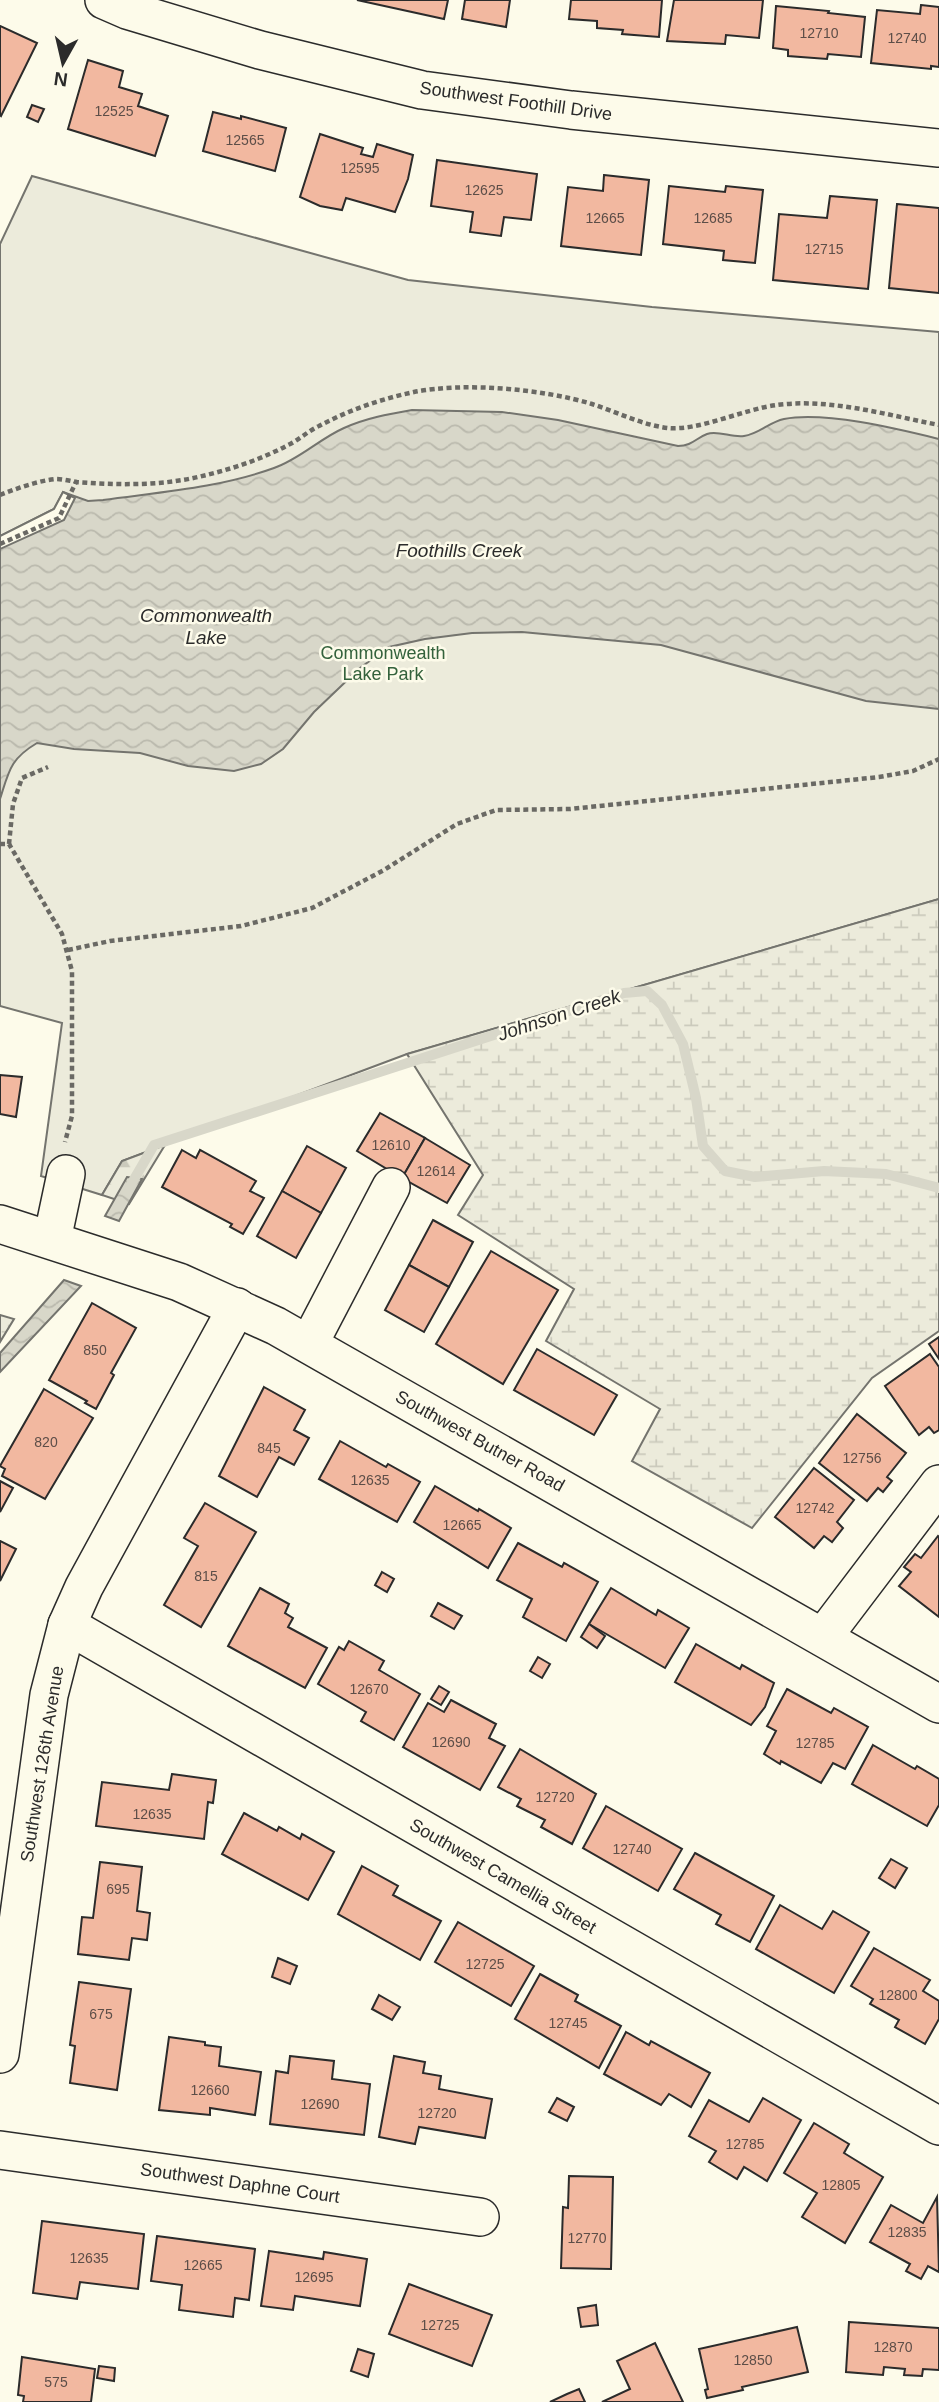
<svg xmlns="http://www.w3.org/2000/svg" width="939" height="2402" viewBox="0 0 939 2402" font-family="Arial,sans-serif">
  <defs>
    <pattern id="forest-firs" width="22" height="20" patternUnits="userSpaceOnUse" patternTransform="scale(1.75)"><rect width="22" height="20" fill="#ecebdb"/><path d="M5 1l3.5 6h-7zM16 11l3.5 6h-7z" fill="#cbcabc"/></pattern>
    <pattern id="wetland-marsh" width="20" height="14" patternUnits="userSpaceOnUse" patternTransform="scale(1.75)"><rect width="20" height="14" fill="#ecebdb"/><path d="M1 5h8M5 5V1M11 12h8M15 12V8" fill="none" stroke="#cbcabc"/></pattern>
    <pattern id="water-waves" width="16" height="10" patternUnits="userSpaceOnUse" patternTransform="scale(1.75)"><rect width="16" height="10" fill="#d8d7c9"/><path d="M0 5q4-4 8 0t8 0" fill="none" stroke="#bab9ad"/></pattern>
  </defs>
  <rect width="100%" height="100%" fill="#fdfbea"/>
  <path fill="#ecebdb" stroke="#74746e" stroke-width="2" d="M32,176L408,280L652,307L939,332V899L407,1054L122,1161L102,1195L41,1176L62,1023L0,1006V244Z"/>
  <path fill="url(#forest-firs)" stroke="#74746e" stroke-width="2" d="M165,1145L129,1204L102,1195L122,1161Z"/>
  <g fill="url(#wetland-marsh)" stroke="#74746e" stroke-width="2">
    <path d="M939,899V1331L872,1378L752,1528L632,1461L660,1409L546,1341L574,1289L458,1215L483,1175L407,1054Z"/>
    <path d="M0,1315L14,1319L0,1342Z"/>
  </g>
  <g fill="url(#water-waves)" stroke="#74746e" stroke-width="2">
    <path d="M412,410L502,412L558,420L678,446C692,446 696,438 707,434C718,430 732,438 744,436C759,434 769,422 784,419C825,411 898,429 939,439V709L866,701L661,645L522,632L472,633L425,639L389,647L360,668L314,712L283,749L261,764L234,771L188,766L140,753L74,749L37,743C10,759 9,771 0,799V536L54,509L63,492L88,501L103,500C160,492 219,488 274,468C300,459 319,439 344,428C366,418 389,414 412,410Z"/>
    <path d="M127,1177L142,1179L119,1221L105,1216Z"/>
    <path d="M64,1280L81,1286L0,1372V1353Z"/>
  </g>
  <path fill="#fdfbea" stroke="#74746e" stroke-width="2" d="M63,492L75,498L64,520L0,549V536L54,509Z"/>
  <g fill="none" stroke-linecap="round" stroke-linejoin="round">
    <path stroke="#d8d7c9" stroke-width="10" d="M129,1188L154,1145L624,993L647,991L662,1005L683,1044L696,1098L703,1146L725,1171L755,1177L824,1171L886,1174L939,1188"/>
  </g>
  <g fill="#f2b8a0" stroke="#2b2b2b" stroke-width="2">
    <path d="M357,0H448L444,19Z"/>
    <path d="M465,0H510L506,27L462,19Z"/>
    <path d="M571,0H662L659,37L622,34L623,30L597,28V21L569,19Z"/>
    <path d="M674,0H763L759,38L726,35L725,44L667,41Z"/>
    <path d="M921,5L939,7V67L931,66V69L871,63L877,10L920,14Z"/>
    <path d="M776,6L829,11L828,13L865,17L861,57L828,54L827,59L788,56V50L773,48Z"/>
    <path d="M0,26L37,43L1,116L0,115Z"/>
    <path d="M88,60L123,71L119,87L142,94L138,106L168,116L155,156L68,129Z"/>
    <path d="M32,105L44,109L38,122L27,117Z"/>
    <path d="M213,112L241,119V116L286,128L275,171L203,151Z"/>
    <path d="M320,134L363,148L361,154L373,157L377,144L413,155L408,179L395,212L346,198L342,210L320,206L300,197Z"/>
    <path d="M437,160L537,174L531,220L504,217L501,236L470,232L473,212L431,206Z"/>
    <path d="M604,175L649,180L641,255L561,246L568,187L603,191Z"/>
    <path d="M669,186L725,192L726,186L763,190L755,263L723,260L724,251L663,244Z"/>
    <path d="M830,196L877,200L868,289L773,280L779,214L827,218Z"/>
    <path d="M897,204L939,208V293L889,288Z"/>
    <path d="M0,1075L22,1077L16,1117L0,1114Z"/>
    <path d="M380,1113L425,1138L402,1178L357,1151Z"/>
    <path d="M425,1138L470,1165L447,1203L402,1178Z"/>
    <path d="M307,1146L346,1168L321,1213L282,1191Z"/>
    <path d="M182,1150L196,1158L200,1150L256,1181L250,1191L264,1198L243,1234L230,1227L232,1224L162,1187Z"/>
    <path d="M282,1191L321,1213L296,1258L257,1236Z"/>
    <path d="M433,1220L473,1242L449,1287L409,1265Z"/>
    <path d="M491,1251L558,1290L503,1384L436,1344Z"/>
    <path d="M409,1265L449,1287L424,1332L385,1310Z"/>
    <path d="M92,1303L136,1328L111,1373L114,1375L96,1409L85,1403L87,1401L49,1380Z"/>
    <path d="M939,1337V1359L929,1344Z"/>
    <path d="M537,1349L617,1395L594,1435L514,1390Z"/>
    <path d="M930,1354L939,1367V1430L934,1433L929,1427L919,1435L885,1386Z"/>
    <path d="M264,1387L305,1410L294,1430L309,1438L294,1465L279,1457L257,1497L219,1476Z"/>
    <path d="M44,1389L93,1418L45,1499L2,1476L5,1469L0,1466Z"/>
    <path d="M857,1414L906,1453L887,1477L892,1481L883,1492L878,1488L867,1501L819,1463Z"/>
    <path d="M340,1441L386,1467L388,1464L420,1482L397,1522L319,1479Z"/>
    <path d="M814,1468L854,1500L837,1522L843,1528L832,1542L824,1536L814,1548L775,1517Z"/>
    <path d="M0,1481L13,1488L0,1512Z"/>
    <path d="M435,1486L478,1511L479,1509L511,1528L488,1568L414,1522Z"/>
    <path d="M205,1503L256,1532L201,1627L164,1605L198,1546L184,1538Z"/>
    <path d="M938,1536L939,1537V1617L899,1586L911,1572L904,1567L915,1554L921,1558Z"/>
    <path d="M0,1541L16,1549L0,1581Z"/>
    <path d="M518,1543L562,1567L564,1563L598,1582L566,1641L523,1617L532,1599L497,1580Z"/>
    <path d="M382,1572L394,1579L387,1592L375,1585Z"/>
    <path d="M260,1588L289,1604L285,1613L293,1618L288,1627L327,1648L305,1688L228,1646Z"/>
    <path d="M611,1588L656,1615L658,1610L689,1628L665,1668L589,1624Z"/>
    <path d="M438,1603L462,1616L454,1629L431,1616Z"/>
    <path d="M589,1624L605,1636L597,1648L581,1637Z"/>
    <path d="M349,1641L384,1661L379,1670L420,1694L394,1740L361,1721L366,1712L318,1684L339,1647L344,1650Z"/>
    <path d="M696,1644L740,1669L742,1665L774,1683L765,1707L751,1725L675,1682Z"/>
    <path d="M538,1657L550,1664L542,1678L530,1671Z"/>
    <path d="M439,1686L449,1692L441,1705L431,1699Z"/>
    <path d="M787,1689L831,1713L834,1708L868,1727L845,1769L833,1763L821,1783L781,1761L780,1764L764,1754L776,1731L767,1726Z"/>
    <path d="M451,1700L496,1724L489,1738L505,1746L480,1790L403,1747L428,1703L444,1712Z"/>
    <path d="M873,1745L915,1769L917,1766L939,1779V1805L927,1826L852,1784Z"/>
    <path d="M520,1749L596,1794L572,1844L541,1827L545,1820L517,1806L521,1799L498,1787Z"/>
    <path d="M172,1774L216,1780L213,1803L208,1802L204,1839L96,1826L102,1782L169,1790Z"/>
    <path d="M606,1806L682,1849L658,1891L583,1848Z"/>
    <path d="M244,1813L277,1831L279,1827L300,1839L302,1834L334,1852L308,1900L222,1854Z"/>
    <path d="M695,1853L774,1896L750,1942L716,1924L721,1915L674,1889Z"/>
    <path d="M891,1859L907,1868L895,1888L879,1878Z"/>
    <path d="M100,1862L142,1867L137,1911L150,1913L147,1940L132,1938L129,1960L78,1954L82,1917L93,1918Z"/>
    <path d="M362,1866L398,1886L393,1895L441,1921L420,1960L338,1914Z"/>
    <path d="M780,1905L822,1929L833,1911L869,1932L834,1993L756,1949Z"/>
    <path d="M458,1922L534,1966L511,2006L435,1962Z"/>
    <path d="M874,1948L930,1980L923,1991L939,2001V2019L925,2044L895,2027L899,2020L870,2004L873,1999L851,1986Z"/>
    <path d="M278,1958L297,1966L290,1984L272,1977Z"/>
    <path d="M540,1974L578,1995L575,2001L621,2026L599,2068L515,2019Z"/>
    <path d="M79,1982L131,1989L117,2090L70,2083L75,2046L70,2045Z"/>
    <path d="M379,1995L400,2007L392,2020L372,2009Z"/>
    <path d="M626,2032L649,2045L651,2041L710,2073L691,2107L669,2094L661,2105L604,2074Z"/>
    <path d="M169,2037L205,2042V2045L221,2047L219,2066L261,2072L255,2115L210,2108V2115L159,2110Z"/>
    <path d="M290,2056L334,2061L332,2079L370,2084L364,2135L270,2124L276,2071L288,2073Z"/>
    <path d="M394,2056L425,2062L423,2073L441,2076L439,2089L492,2099L485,2138L419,2127L415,2144L379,2137Z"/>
    <path d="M557,2098L574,2107L567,2121L549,2112Z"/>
    <path d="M763,2098L801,2120L767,2181L744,2167L737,2179L709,2162L716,2151L689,2136L709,2100L749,2122Z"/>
    <path d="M814,2123L849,2144L844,2153L883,2177L845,2243L802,2217L817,2193L784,2173Z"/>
    <path d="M569,2176L613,2177L611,2269L561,2268L563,2207L568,2208Z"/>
    <path d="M937,2197L939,2272L928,2266L921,2279L906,2271L910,2264L870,2242L891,2205L923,2223Z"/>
    <path d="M42,2221L144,2234L138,2289L80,2282L77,2299L33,2293Z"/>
    <path d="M157,2236L255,2249L249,2300L235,2298L233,2317L179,2310L182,2285L151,2281Z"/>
    <path d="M269,2251L323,2259L324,2252L367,2259L360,2306L295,2296L293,2310L261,2306Z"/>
    <path d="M409,2284L492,2315L472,2366L389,2334Z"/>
    <path d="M596,2305L598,2325L581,2327L578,2308Z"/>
    <path d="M849,2322L939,2328V2370L923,2369L922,2376L904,2375L905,2369L884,2367L883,2375L846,2372Z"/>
    <path d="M797,2327L808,2372L742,2387L743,2390L707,2398L705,2390L708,2389L699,2349Z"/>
    <path d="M655,2343L683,2402H602L630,2389L617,2361Z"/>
    <path d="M358,2349L374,2354L368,2377L351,2371Z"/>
    <path d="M22,2357L95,2369L91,2402H23L24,2396L18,2395Z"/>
    <path d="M99,2366L115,2368L114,2381L97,2378Z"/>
    <path d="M579,2389L585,2402H550L567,2394Z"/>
  </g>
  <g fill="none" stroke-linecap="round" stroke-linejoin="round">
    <g stroke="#2b2b2b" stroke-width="40">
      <g id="minor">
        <path d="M104,0L127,10L260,50L422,90L571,110L939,148"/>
        <path d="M0,1224L179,1282L276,1326L939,1704"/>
        <path d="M52,1240L66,1174"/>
        <path d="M309,1344L391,1187"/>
        <path d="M67,1625L939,2126"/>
        <path d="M823,1637L939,1484"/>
        <path d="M0,2054L49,1695L67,1625L84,1587L237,1307"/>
        <path d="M0,2150L480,2217"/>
      </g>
    </g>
    <g stroke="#6a6964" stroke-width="4.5" stroke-dasharray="5 3.5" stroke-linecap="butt">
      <path d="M0,495C18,488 37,481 56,479C63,479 70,481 77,482C117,485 159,486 198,477C229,470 260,460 288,445C299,440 308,431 319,426C349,410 381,399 414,392C465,382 543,389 592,404C617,412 642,425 668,428C699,431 744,409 777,405C830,398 887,415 939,425"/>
      <path d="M0,544L59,518L76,482"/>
      <path d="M0,844H9L62,934L72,971V1116L65,1142"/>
      <path d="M9,844L13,804L22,778L48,767"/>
      <path d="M68,950L110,941L241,926L312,908L384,870L457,824L496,810L570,809L879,777L913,771L939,759"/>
    </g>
    <use href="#minor" stroke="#fdfbea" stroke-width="37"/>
  </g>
  <g text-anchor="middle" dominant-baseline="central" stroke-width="5" stroke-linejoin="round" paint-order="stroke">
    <g font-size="14" fill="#5d4e48">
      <text x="819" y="33">12710</text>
      <text x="907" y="38">12740</text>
      <text x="114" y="111">12525</text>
      <text x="245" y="140">12565</text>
      <text x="360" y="168">12595</text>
      <text x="484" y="190">12625</text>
      <text x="605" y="218">12665</text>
      <text x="713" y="218">12685</text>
      <text x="824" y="249">12715</text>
      <text x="391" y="1145">12610</text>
      <text x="436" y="1171">12614</text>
      <text x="95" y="1350">850</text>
      <text x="46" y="1442">820</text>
      <text x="269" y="1448">845</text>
      <text x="862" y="1458">12756</text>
      <text x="370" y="1480">12635</text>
      <text x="815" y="1508">12742</text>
      <text x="462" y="1525">12665</text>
      <text x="206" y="1576">815</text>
      <text x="369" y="1689">12670</text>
      <text x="451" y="1742">12690</text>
      <text x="815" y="1743">12785</text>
      <text x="555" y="1797">12720</text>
      <text x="152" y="1814">12635</text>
      <text x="632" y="1849">12740</text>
      <text x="118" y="1889">695</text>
      <text x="485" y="1964">12725</text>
      <text x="898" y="1995">12800</text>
      <text x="101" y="2014">675</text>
      <text x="568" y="2023">12745</text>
      <text x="210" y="2090">12660</text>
      <text x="320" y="2104">12690</text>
      <text x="437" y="2113">12720</text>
      <text x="745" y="2144">12785</text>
      <text x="841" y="2185">12805</text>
      <text x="907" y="2232">12835</text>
      <text x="587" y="2238">12770</text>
      <text x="89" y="2258">12635</text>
      <text x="203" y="2265">12665</text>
      <text x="314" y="2277">12695</text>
      <text x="440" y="2325">12725</text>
      <text x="893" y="2347">12870</text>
      <text x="753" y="2360">12850</text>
      <text x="56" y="2382">575</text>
    </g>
    <g font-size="18" fill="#2b2b2b" stroke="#fdfbea">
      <text transform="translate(516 101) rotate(8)">Southwest Foothill Drive</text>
      <text transform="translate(480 1441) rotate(29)">Southwest Butner Road</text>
      <text transform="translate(42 1764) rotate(-81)">Southwest 126th Avenue</text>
      <text transform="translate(503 1876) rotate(30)">Southwest Camellia Street</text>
      <text transform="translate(240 2183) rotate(8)">Southwest Daphne Court</text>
    </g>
    <g font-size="18" fill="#34623c" stroke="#fdfbea">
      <text x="383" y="653">Commonwealth<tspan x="383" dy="21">Lake Park</tspan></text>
    </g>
    <g font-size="19" font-style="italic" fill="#2b2b2b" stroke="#fdfbea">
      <text x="459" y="550">Foothills Creek</text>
      <text x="206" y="615">Commonwealth<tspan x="206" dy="22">Lake</tspan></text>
      <text transform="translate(559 1015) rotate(-18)">Johnson Creek</text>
    </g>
  </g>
  <g transform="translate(63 63) rotate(188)" stroke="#fdfbea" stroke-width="5" paint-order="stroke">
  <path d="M0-5L12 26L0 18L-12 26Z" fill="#2b2b2b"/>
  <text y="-10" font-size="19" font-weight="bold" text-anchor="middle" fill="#2b2b2b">N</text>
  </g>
</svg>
